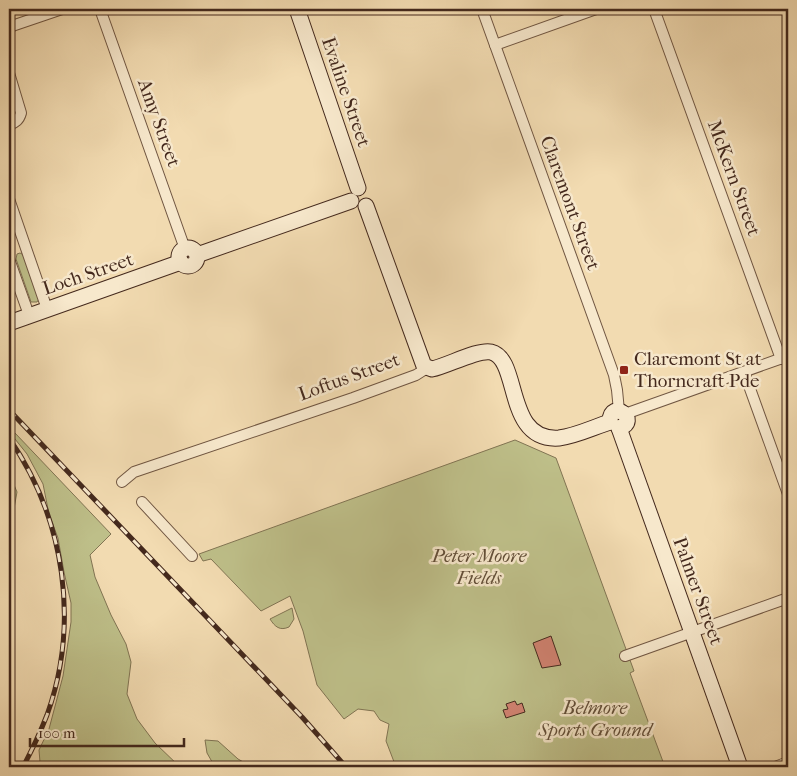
<svg xmlns="http://www.w3.org/2000/svg" width="797" height="776" viewBox="0 0 797 776" font-family="'IM FELL French Canon',serif">
  <rect width="100%" height="100%" fill="#f2dbb1"/>
  <filter id="stains"><feTurbulence type="fractalNoise" baseFrequency=".004" numOctaves="4"/><feColorMatrix values="0 0 0 0 .2 0 0 0 0 .09 0 0 0 0 .02 0 0 0 .5 -.17"/></filter>
  <radialGradient id="worn" r=".72"><stop offset=".6" stop-color="#630" stop-opacity="0"/><stop offset="1" stop-color="#630" stop-opacity=".3"/></radialGradient>
  <g fill="#bebf89" stroke="#817453">
    <path d="M20,253L24,255L39,299L37,302H31L30,299L16,259L17,254Z"/>
    <path d="M15,433L111,534L90,555L95,577L111,615L126,644L131,662L127,694L137,719L155,743L180,767H44L40,762L39,750L49,729L63,676L71,622V603L64,572L58,538L49,514L43,484L27,454L11,434Z"/>
    <path d="M515,440L556,458L634,671L630,673L665,767H396L386,741L389,724L380,720L374,711L358,709L344,719L317,685L303,631L290,596L261,611L211,559L203,561L199,554Z"/>
    <path d="M9,473L17,492L9,536Z"/>
    <path d="M292,608L294,619L289,627C280,631 275,627 270,619Z"/>
    <path d="M205,740L218,741L238,759L252,767H215L207,753Z"/>
  </g>
  <g fill="#d18271" stroke="#44291d">
    <path d="M551,636L561,665L542,668L533,643Z"/>
    <path d="M515,701L517,705L522,703L525,712L506,718L503,710L508,709L506,704Z"/>
  </g>
  <g fill="none" stroke-linecap="round" stroke-linejoin="round">
    <g stroke="#705642" stroke-width="12">
      <g id="street">
        <path d="M100,9L185,249"/>
        <path d="M482,9L614,375L617,390L619,411"/>
        <path d="M654,9L781,359"/>
        <path d="M9,30L12,26L62,9"/>
        <path d="M495,45L596,9"/>
        <path d="M9,73L21,113C19,120 16,122 9,125"/>
        <path d="M9,199L47,309"/>
        <path d="M9,259L29,315"/>
        <path d="M744,372L788,494"/>
        <path d="M625,414L788,356"/>
        <path d="M122,482L134,472L353,398L416,375L427,368"/>
        <path d="M142,502L192,556"/>
        <path d="M625,656L788,598"/>
        <path d="M775,767L788,762"/>
      </g>
    </g>
    <g stroke="#44291d" stroke-width="17">
      <g id="secondary">
        <path d="M297,9L358,188"/>
        <path d="M366,206L424,366L432,369C447,366 478,349 491,352C521,359 504,442 559,438C576,436 594,427 610,422"/>
        <circle cx="188" cy="257" r="9"/>
        <path d="M197,255L351,201"/>
        <path d="M9,323L181,262"/>
        <path d="M610,422C610,397 642,421 619,428"/>
        <path d="M619,428L740,767"/>
      </g>
    </g>
    <use href="#street" stroke="#f7e8cc" stroke-width="10"/>
    <use href="#secondary" stroke="#f7e8cc" stroke-width="15"/>
    <g stroke="#44291d" stroke-width="5">
      <g id="rail">
        <path d="M9,410L302,717L346,767"/>
        <path d="M9,438C65,519 80,623 47,715C40,733 32,750 23,767"/>
      </g>
    </g>
    <use href="#rail" stroke="#f7e8cc" stroke-width="3" stroke-dasharray="9" stroke-linecap="butt"/>
  </g>
  <rect fill="#8f2418" stroke="#f7e8cc" stroke-width="2" x="619" y="365" width="10" height="10" rx="2.5"/>
  <g text-anchor="middle" dominant-baseline="central" stroke-width="5" stroke-linejoin="round" paint-order="stroke">
    <g font-size="19" fill="#44291d" stroke="#f7e8cc">
      <text transform="translate(346 92) rotate(71)">Evaline Street</text>
      <text transform="translate(159 123) rotate(70)">Amy Street</text>
      <text transform="translate(734 178) rotate(70)">McKern Street</text>
      <text transform="translate(570 203) rotate(70)">Claremont Street</text>
      <text transform="translate(88 274) rotate(-19)">Loch Street</text>
      <text transform="translate(349 377) rotate(-20)">Loftus Street</text>
      <text transform="translate(698 591) rotate(70)">Palmer Street</text>
    </g>
    <g font-size="19" fill="#44291d" stroke="#f7e8cc" text-anchor="start">
      <text x="634" y="359">Claremont St at<tspan x="634" dy="22">Thorncraft Pde</tspan></text>
    </g>
    <g font-size="19" font-style="italic" fill="#624e38" stroke="#f7e8cc">
      <text x="479" y="556">Peter Moore<tspan x="479" dy="22">Fields</tspan></text>
      <text x="595" y="708">Belmore<tspan x="595" dy="22">Sports Ground</tspan></text>
    </g>
  </g>
  <rect width="797" height="776" fill="none" stroke="#f2dbb1" stroke-width="30"/>
  <rect x="10" y="10" width="777" height="756" fill="none" stroke="#44291d" stroke-width="2.5"/>
  <rect x="15" y="15" width="767" height="746" fill="none" stroke="#44291d"/>
  <path d="M30 738v8h154v-8" fill="none" stroke="#44291d" stroke-width="2.5"/>
  <text x="38" y="738" font-size="15" fill="#44291d" stroke="#f7e8cc" stroke-width="4" paint-order="stroke">100 m</text>
  <rect width="100%" height="100%" filter="url(#stains)"/>
  <rect width="100%" height="100%" fill="url(#worn)"/>
</svg>
